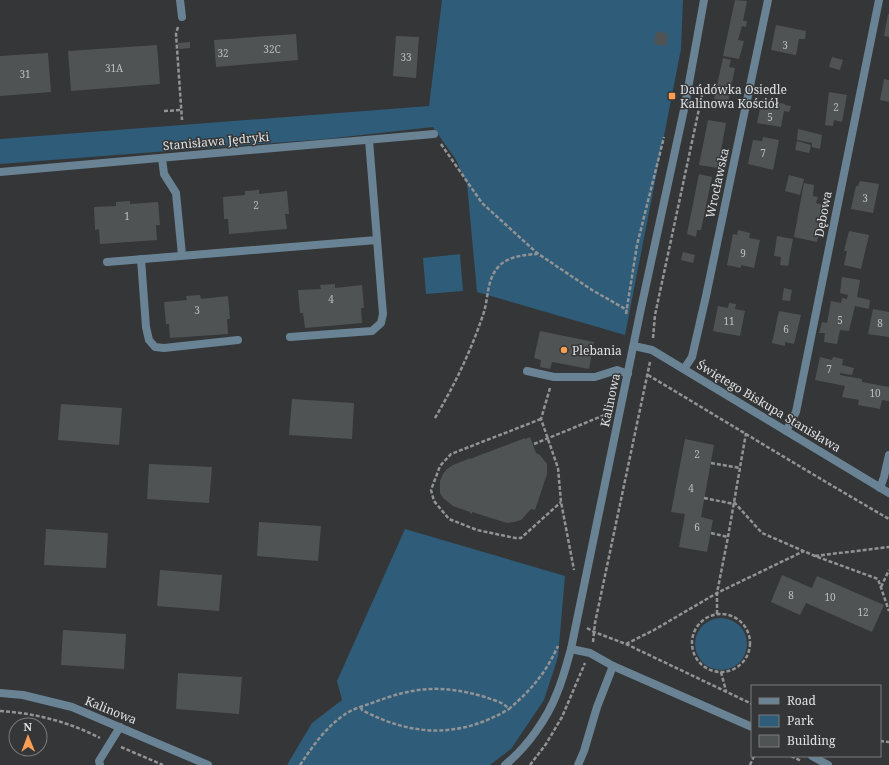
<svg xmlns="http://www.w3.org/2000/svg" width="889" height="765" viewBox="0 0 889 765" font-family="'Noto Serif',serif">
  <rect width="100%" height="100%" fill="#343638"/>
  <g fill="#2f5c78">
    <path d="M442,0H683L681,49L625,335L477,292L467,184L456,160L433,127L326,139L0,164V139L429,106Z"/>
    <path d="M460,254L463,291L426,294L423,258Z"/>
    <path d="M405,529L565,576L558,657L544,700L511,749L490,765H287L312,723L342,700L337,681Z"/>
    <circle cx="721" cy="644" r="26"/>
  </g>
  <g fill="#505354">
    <path d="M735,0L747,1L743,21H747L746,27L742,26L738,40L744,41L739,59L723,56Z"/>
    <path d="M888,14H889V37L884,36Z"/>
    <path d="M776,25L806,31L805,39H799L796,55L771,50Z"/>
    <path d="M656,31L668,34L666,46L654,44Z"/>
    <path d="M296,34L298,60L216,67L214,40Z"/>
    <path d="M396,36L419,37L416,78L393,76Z"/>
    <path d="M190,42V48L179,49L178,43Z"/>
    <path d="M157,45L160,84L71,91L68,51Z"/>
    <path d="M48,53L51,92L0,96V56Z"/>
    <path d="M832,57L843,60L840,70L829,67Z"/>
    <path d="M723,58L731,60L729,67L735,68L728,102L714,99Z"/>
    <path d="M884,79L889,80V102L880,100Z"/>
    <path d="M829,92L847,95L842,122L834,120L833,126L825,125Z"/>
    <path d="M762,99L785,104V105L791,106L789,112L784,111L781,127L757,123Z"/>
    <path d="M708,120L726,123L718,168L699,165Z"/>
    <path d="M798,129L822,135L820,149L812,147V143L797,140Z"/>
    <path d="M763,137L779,140L773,170L748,164L753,140L762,141Z"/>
    <path d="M797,141L811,145L809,153L795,150Z"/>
    <path d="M699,174L712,177L701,230H697L696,237L687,234Z"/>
    <path d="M789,175L804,179L800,195L785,191Z"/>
    <path d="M860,181L879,184L873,213L851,209L856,186H858Z"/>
    <path d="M804,183L814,185L813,196L818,197L816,203L825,205L817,242L794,237Z"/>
    <path d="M259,190V194L287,191L289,214H285L287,229L229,234L228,219H224L223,197L245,195V191Z"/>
    <path d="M130,201V204L158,202L160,225H156L157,240L100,244L99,229L95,230L94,207L116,206V202Z"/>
    <path d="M738,230L750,233L749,238L760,240L754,268L741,265V268L727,265L733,234L737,235Z"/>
    <path d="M849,231L869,235L861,269L844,265L847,251H844Z"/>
    <path d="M777,236L793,239L788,266L780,265L781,257L774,256Z"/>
    <path d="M683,252L695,255L693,263L681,260Z"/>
    <path d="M842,277L860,280L857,297L870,300L869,309L855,306L849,331L840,330L837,344L824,342L825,333H819L822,322L827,323L831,301L841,303L842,298L847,299L848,295L840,293Z"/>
    <path d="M335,284V288L362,285L364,308H361L362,323L305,328L303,313H300L298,290L321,289L320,285Z"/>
    <path d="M784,288L792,290L790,301L782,300Z"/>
    <path d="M200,295L201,299L228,296L230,319H227L228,334L170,338L169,324H166L164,302L187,300L186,296Z"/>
    <path d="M729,303L736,304L735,309L745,311L740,336L713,331L718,306L728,308Z"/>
    <path d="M873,309L889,312V337L868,334Z"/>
    <path d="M779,311L801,315L794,344L785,342V346L772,343Z"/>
    <path d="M540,331L594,342L589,369L552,362L550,369L540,367L541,360L534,358Z"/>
    <path d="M820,357L832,360L833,357L843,359L842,365L854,368L852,375L840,373V375L862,379V382L889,387V401L882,400L880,409L858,405L859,400L842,397L845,386L815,380Z"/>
    <path d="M292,399L354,403L352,439L289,435Z"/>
    <path d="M61,404L122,408L119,445L58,440Z"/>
    <path d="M530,437L536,453L540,455L547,464V474L535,510L531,509L521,520L514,522L507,523L472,512V514L470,513V512L453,506L443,498L440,493V481L443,474L447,469L453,465L468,459V458L470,459L525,438V439Z"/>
    <path d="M685,439L714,445L701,517L713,520L707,552L679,547L685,514L671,512Z"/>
    <path d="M149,464L212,467L209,503L147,499Z"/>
    <path d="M259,522L321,526L318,561L257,556Z"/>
    <path d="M46,529L108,533L106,568L44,565Z"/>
    <path d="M160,570L222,575L219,611L157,606Z"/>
    <path d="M782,575L812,588L817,576L884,605L872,632L806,603L800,615L771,602Z"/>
    <path d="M63,630L126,634L124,669L61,665Z"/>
    <path d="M178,673L242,677L239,714L176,709Z"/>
  </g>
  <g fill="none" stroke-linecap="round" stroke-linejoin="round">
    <g stroke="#919395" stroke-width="2.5" stroke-dasharray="4 2" stroke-linecap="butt">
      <path d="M178,27L176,34L182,120"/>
      <path d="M164,111L182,110"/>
      <path d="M441,144L482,203L537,253L592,290L627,310"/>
      <path d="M626,314L637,245L664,137"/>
      <path d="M653,338L655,315L702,95"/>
      <path d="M648,375C728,423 808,472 889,519"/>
      <path d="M550,388L541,419L558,468L561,502L574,570"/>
      <path d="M435,418C454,386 471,351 483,315C489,298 486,280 499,266C509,256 524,255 537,254"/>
      <path d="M541,419L451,454L440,466L431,490L434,501L449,519L477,530L515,538H521L561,502"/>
      <path d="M534,444L607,414"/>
      <path d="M711,463L740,468"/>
      <path d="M704,498L734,504"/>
      <path d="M734,502L762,533L815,556L878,579L889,611"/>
      <path d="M711,533L728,537"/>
      <path d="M815,556L889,547"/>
      <path d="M881,587L889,570"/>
      <circle cx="721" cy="643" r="29"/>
      <path d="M717,614V593L728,537L746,433"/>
      <path d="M587,628L594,632L626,644L752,704"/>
      <path d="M593,642L595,623L650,362"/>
      <path d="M626,644L654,630L717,593L804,551"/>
      <path d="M721,672L726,691"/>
      <path d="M361,707L362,710C413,737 460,738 509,709"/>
      <path d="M0,711C35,713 69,722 100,738"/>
      <path d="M880,741L889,742"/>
      <path d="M121,747L163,765"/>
      <path d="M791,756L801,761"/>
      <path d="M300,765C313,746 325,728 344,715C352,709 363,706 372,703C414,687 441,684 485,697C493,700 503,702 509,709C532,689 545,674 558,646"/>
      <path d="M530,765L546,744L562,717L585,663"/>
      <path d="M750,765L754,756"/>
    </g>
    <g stroke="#698394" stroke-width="8">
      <path d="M180,0L182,17"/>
      <path d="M162,158L164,174L176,193L182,255"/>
      <path d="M141,259L146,327L149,340L155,347L164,348L238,340"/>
      <path d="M107,262L377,240"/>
      <path d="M290,337L372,331L381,323L383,314L369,140"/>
      <path d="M527,371L554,377H595L617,370L628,374"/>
      <path d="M571,649L590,653L613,666L752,727"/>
      <path d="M812,756L828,765"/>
      <path d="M100,765L99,761L120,727"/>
      <path d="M578,765L584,751L597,707L613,666"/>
    </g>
    <g stroke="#698394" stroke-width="8">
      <path d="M0,172L434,134"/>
      <path d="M634,346L652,350L889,493"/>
      <path d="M684,369L692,357L706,296L768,0"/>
      <path d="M786,431L796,412L879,0"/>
      <path d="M880,488L884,477L889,455"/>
      <path d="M0,693L23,695L72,707L208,765"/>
      <path d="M505,765C527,747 547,719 557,693C563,679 567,663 571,649L640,313L685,105L704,0"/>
    </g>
  </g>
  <g fill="#fb9e51" stroke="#343638" stroke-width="1.5">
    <rect x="668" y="92" width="8" height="8" rx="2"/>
    <circle cx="564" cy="350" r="4"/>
  </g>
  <g text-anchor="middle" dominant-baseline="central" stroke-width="3" stroke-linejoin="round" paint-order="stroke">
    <g font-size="10" fill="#bbbebe">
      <text x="785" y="45">3</text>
      <text x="272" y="49">32C</text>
      <text x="223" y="53">32</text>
      <text x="406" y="57">33</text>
      <text x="114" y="68">31A</text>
      <text x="25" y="74">31</text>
      <text x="836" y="107">2</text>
      <text x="770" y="117">5</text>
      <text x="763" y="153">7</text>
      <text x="865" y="198">3</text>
      <text x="256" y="205">2</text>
      <text x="127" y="216">1</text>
      <text x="743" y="253">9</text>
      <text x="331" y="299">4</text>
      <text x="197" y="310">3</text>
      <text x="840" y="320">5</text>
      <text x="729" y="321">11</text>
      <text x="880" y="323">8</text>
      <text x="786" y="329">6</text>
      <text x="829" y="369">7</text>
      <text x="875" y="393">10</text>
      <text x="697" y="454">2</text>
      <text x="691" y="488">4</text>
      <text x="697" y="527">6</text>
      <text x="791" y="595">8</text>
      <text x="830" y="597">10</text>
      <text x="863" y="612">12</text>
    </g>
    <g font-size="12" fill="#dfe1e2" stroke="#343638" text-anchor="start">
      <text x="680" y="89">Dańdówka Osiedle<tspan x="680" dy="14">Kalinowa Kościół</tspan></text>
      <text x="572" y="350">Plebania</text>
    </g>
    <g font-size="12" fill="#dfe1e2" stroke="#343638">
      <text transform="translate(216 141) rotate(-5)">Stanisława Jędryki</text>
      <text transform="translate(717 183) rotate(-78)">Wrocławska</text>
      <text transform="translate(823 214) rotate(-79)">Dębowa</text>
      <text transform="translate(610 400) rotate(-78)">Kalinowa</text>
      <text transform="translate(769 406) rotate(31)">Świętego Biskupa Stanisława</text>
      <text transform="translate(111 710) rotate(22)">Kalinowa</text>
    </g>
  </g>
  <rect x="751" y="685" width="130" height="72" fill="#343638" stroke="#787a7c"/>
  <rect x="759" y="698" width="20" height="6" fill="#698394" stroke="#787a7c"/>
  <text x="787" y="705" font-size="12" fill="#dfe1e2">Road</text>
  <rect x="759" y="715" width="20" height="12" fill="#2f5c78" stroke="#787a7c"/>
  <text x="787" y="725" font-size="12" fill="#dfe1e2">Park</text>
  <rect x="759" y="735" width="20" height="12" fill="#505354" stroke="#787a7c"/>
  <text x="787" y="745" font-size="12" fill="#dfe1e2">Building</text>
  <g transform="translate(28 737) rotate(359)"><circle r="19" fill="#343638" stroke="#787a7c"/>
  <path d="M0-3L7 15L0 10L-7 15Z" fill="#fb9e51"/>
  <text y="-6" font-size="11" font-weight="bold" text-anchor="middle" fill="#dfe1e2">N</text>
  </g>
</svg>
